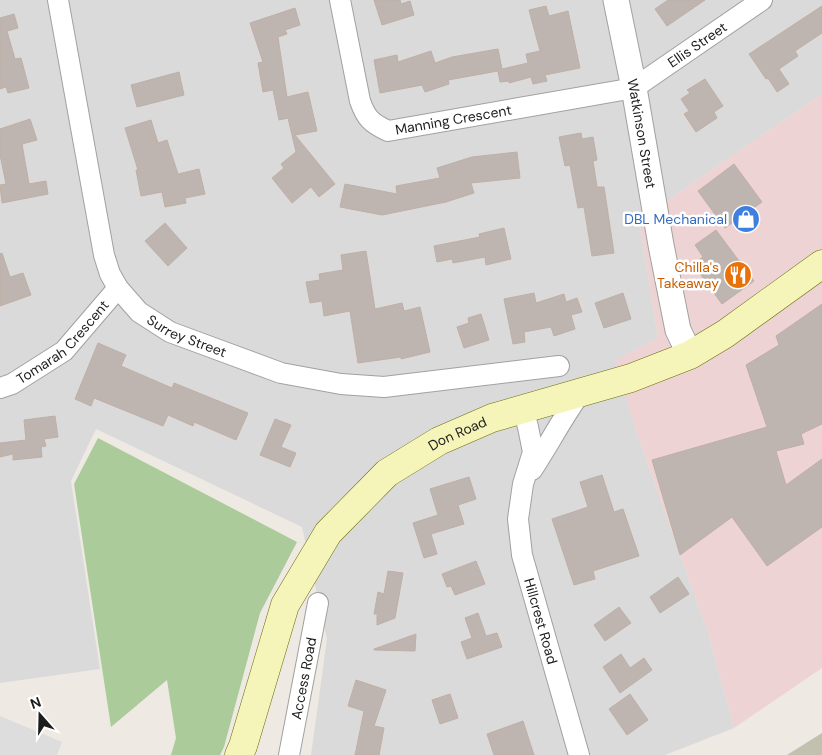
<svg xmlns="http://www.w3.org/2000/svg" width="822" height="755" viewBox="0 0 822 755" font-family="'DM Sans',sans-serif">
  <rect width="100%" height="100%" fill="#eee9e3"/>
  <path fill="#dbdada" d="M0,0H822V94L639,220L658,337L635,428L709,635L734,728L665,755H311L327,639L302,527L96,429L71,481L100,669L0,683Z"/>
  <path fill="#eed3d4" d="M822,94V668L734,728L709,635L635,428L615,361L658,337L639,220Z"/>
  <path fill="#c2c0af" d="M822,733V755H787Z"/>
  <path fill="#accb9a" d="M98,438L297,542L260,613L224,747L220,755H171L176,738L167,680L111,727L74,484Z"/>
  <path fill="#ddd" d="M0,716L62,742L57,755H0Z"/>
  <g fill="#beb5b0" stroke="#bfafa6">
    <path d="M374,0H400L401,4L410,1L414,15L382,25Z"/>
    <path d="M668,0H705L667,26L655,9Z"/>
    <path d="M546,6L549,16L568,11L580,68L545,75L547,81L533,84L531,77L509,83V81L500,82L498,71L448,80L449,84L425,92L422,85L380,93L374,60L397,55L398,62L431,51L435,63L452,57L498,49L502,69L528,63L526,54L540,51L529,10Z"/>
    <path d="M822,6V33L795,51L798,56L779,69L789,84L777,92L768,78L766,79L749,54Z"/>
    <path d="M295,8L300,25L285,30L287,34L278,37L287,97L308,92L317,131L295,135L335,184L319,197L311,187L292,203L272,178L284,168L281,164L296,152L288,118L279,120L273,90L263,92L258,63L263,62L250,23Z"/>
    <path d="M14,14L18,28L7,31L15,59L21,58L29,88L8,93L6,87L0,89V18Z"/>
    <path d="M179,72L184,95L137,107L131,85Z"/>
    <path d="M705,79L723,106L714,112L717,118L696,132L684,114L689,111L681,99L690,93L687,90Z"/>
    <path d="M30,119L37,140L22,144L29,184L46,181L48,194L2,203L0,185L6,184L0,155V129Z"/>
    <path d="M151,120L158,143L167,140L178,174L199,169L205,194L185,198L186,203L165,207L162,192L141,196L136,170H138L125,128Z"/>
    <path d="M581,133L582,139L593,137L597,160L593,161L597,187H604L614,253L592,256L584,207L578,208L570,165L565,166L559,137Z"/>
    <path d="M517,152L520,178L471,183L474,193L446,202L382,215L340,207L345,184L397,194L396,186L440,178L437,168L472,157Z"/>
    <path d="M734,164L762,202L725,228L698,191Z"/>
    <path d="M165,223L187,248L168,266L145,241Z"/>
    <path d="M504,228L511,259L486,265L485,257L453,263L452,259L437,262L434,246L480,237L479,234Z"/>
    <path d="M716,230L754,281L722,304L693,264L703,257L695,245Z"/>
    <path d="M366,251L375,309L402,303L404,311L420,307L430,352L401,359V357L358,363L350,311L324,316L322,301L310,303L306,282L320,280L319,274L343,270L341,255Z"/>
    <path d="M2,253L10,277L23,273L31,295L0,306V254Z"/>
    <path d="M534,293L536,303L564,294L566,302L577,298L582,312L571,315L575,329L554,336L551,327L524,332L525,342L513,344L504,299Z"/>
    <path d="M623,293L631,319L604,328L595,303Z"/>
    <path d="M822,304V424L801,434L804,444L776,451L786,485L822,459V527L767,566L732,517L680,555L652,460L767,427L746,365L779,345L776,336Z"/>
    <path d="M481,314L489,340L464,348L457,327L469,323L468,318Z"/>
    <path d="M98,343L126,355L121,366L172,388L174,383L248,413L236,440L194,422L193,426L168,415L163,426L94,398L91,406L75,399Z"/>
    <path d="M55,416L58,437L44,439L46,446L41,447L42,457L13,460V454L0,457V443L26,440L24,420Z"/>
    <path d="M275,419L291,425L281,447L296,453L290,467L260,455Z"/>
    <path d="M602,475L614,512L623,509L639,556L593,571L595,579L574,585L552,519L588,507L580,482Z"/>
    <path d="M469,477L476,499L458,505L464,524L431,534L437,554L424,558L413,523L438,515L430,489Z"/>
    <path d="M476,561L485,584L455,595L451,586L447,587L442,574Z"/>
    <path d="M388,571L403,573L395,618L377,625V614H374L378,592L384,594Z"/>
    <path d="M678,577L689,594L660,613L650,597Z"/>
    <path d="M619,607L631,623L605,641L594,625Z"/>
    <path d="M478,613L486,636L497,633L502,647L467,659L461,642L472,638L465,618Z"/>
    <path d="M416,634L415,651L374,650V649Z"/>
    <path d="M621,654L630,668L644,658L652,670L620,693L603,667Z"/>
    <path d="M356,680L386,690L374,726L384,728L379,755H355L364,711L348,706Z"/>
    <path d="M450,694L458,718L440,724L432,700Z"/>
    <path d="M630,694L648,720L627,735L609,709Z"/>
    <path d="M523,721L534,755H494L487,734Z"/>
  </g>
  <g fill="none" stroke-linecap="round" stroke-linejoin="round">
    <g stroke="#a1a1a1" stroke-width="22">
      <g id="minor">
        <path id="s1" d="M58,0L104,255L110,274L118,288L139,312L170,332L281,373L341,384L384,387L559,366"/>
        <path id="s2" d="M340,0L360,101C366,118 371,123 388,131L634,88L762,0"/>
        <path id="s3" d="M0,388L12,384L64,351L118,288"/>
        <path id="s4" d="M523,409L528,427L533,452L523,484L518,519L522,555L579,755"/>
        <path d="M532,470C549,444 563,417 581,392"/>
        <path id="s5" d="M289,755L318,603"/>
      </g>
    </g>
    <g stroke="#a1a1a1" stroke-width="27">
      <g id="tertiary">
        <path id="s6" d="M616,0L634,88L661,245L678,330L690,355"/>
      </g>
    </g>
    <g stroke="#6b6e0a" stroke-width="29">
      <g id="secondary">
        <path id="s7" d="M239,755L243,746L285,605L328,533L387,473L439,441L492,418L631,378L690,355L725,334L822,264"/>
      </g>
    </g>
    <use href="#minor" stroke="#fff" stroke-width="20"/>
    <use href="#tertiary" stroke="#fff" stroke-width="25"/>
    <use href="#secondary" stroke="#f6f5b9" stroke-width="28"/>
  </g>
  <defs>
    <g id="shop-disc" transform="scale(1.4375)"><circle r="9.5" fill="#3f7fe0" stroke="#fff"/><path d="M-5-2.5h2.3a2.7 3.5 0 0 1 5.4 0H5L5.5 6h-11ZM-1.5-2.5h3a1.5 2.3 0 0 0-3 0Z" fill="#fff"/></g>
    <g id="restaurant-disc" transform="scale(1.4375)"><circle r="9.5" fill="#e8710a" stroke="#fff"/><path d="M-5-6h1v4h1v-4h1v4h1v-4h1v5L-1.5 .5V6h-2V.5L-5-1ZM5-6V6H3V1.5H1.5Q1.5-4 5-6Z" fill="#fff"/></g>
  </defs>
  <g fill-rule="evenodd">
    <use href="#shop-disc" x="746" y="219"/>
    <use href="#restaurant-disc" x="738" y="275"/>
  </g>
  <g text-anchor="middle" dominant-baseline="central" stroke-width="5" stroke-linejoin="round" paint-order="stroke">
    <g font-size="14" fill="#1d1d1d" stroke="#fff">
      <text stroke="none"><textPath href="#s2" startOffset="472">Ellis Street</textPath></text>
      <text stroke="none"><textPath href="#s2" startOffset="212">Manning Crescent</textPath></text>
      <text stroke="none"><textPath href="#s6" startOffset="136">Watkinson Street</textPath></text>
      <text stroke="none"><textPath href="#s1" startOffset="381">Surrey Street</textPath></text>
      <text stroke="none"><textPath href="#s3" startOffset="79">Tomarah Crescent</textPath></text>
      <text stroke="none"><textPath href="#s7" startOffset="406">Don Road</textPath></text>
      <text stroke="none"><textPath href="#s4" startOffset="218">Hillcrest Road</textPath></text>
      <text stroke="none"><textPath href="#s5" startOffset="78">Access Road</textPath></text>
    </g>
    <g font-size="14" fill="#366cbe" stroke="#fff" text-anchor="end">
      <text x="727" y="219">DBL Mechanical</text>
    </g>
    <g font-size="14" fill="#c56008" stroke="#fff" text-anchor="end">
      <text x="719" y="267">Chilla's<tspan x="719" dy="16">Takeaway</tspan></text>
    </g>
  </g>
  <g transform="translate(40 715) rotate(340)" stroke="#ffffff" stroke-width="4" paint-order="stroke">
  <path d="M0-4L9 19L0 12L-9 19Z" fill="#1d1d1d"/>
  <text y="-8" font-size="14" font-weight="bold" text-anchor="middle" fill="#1d1d1d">N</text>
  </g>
</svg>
